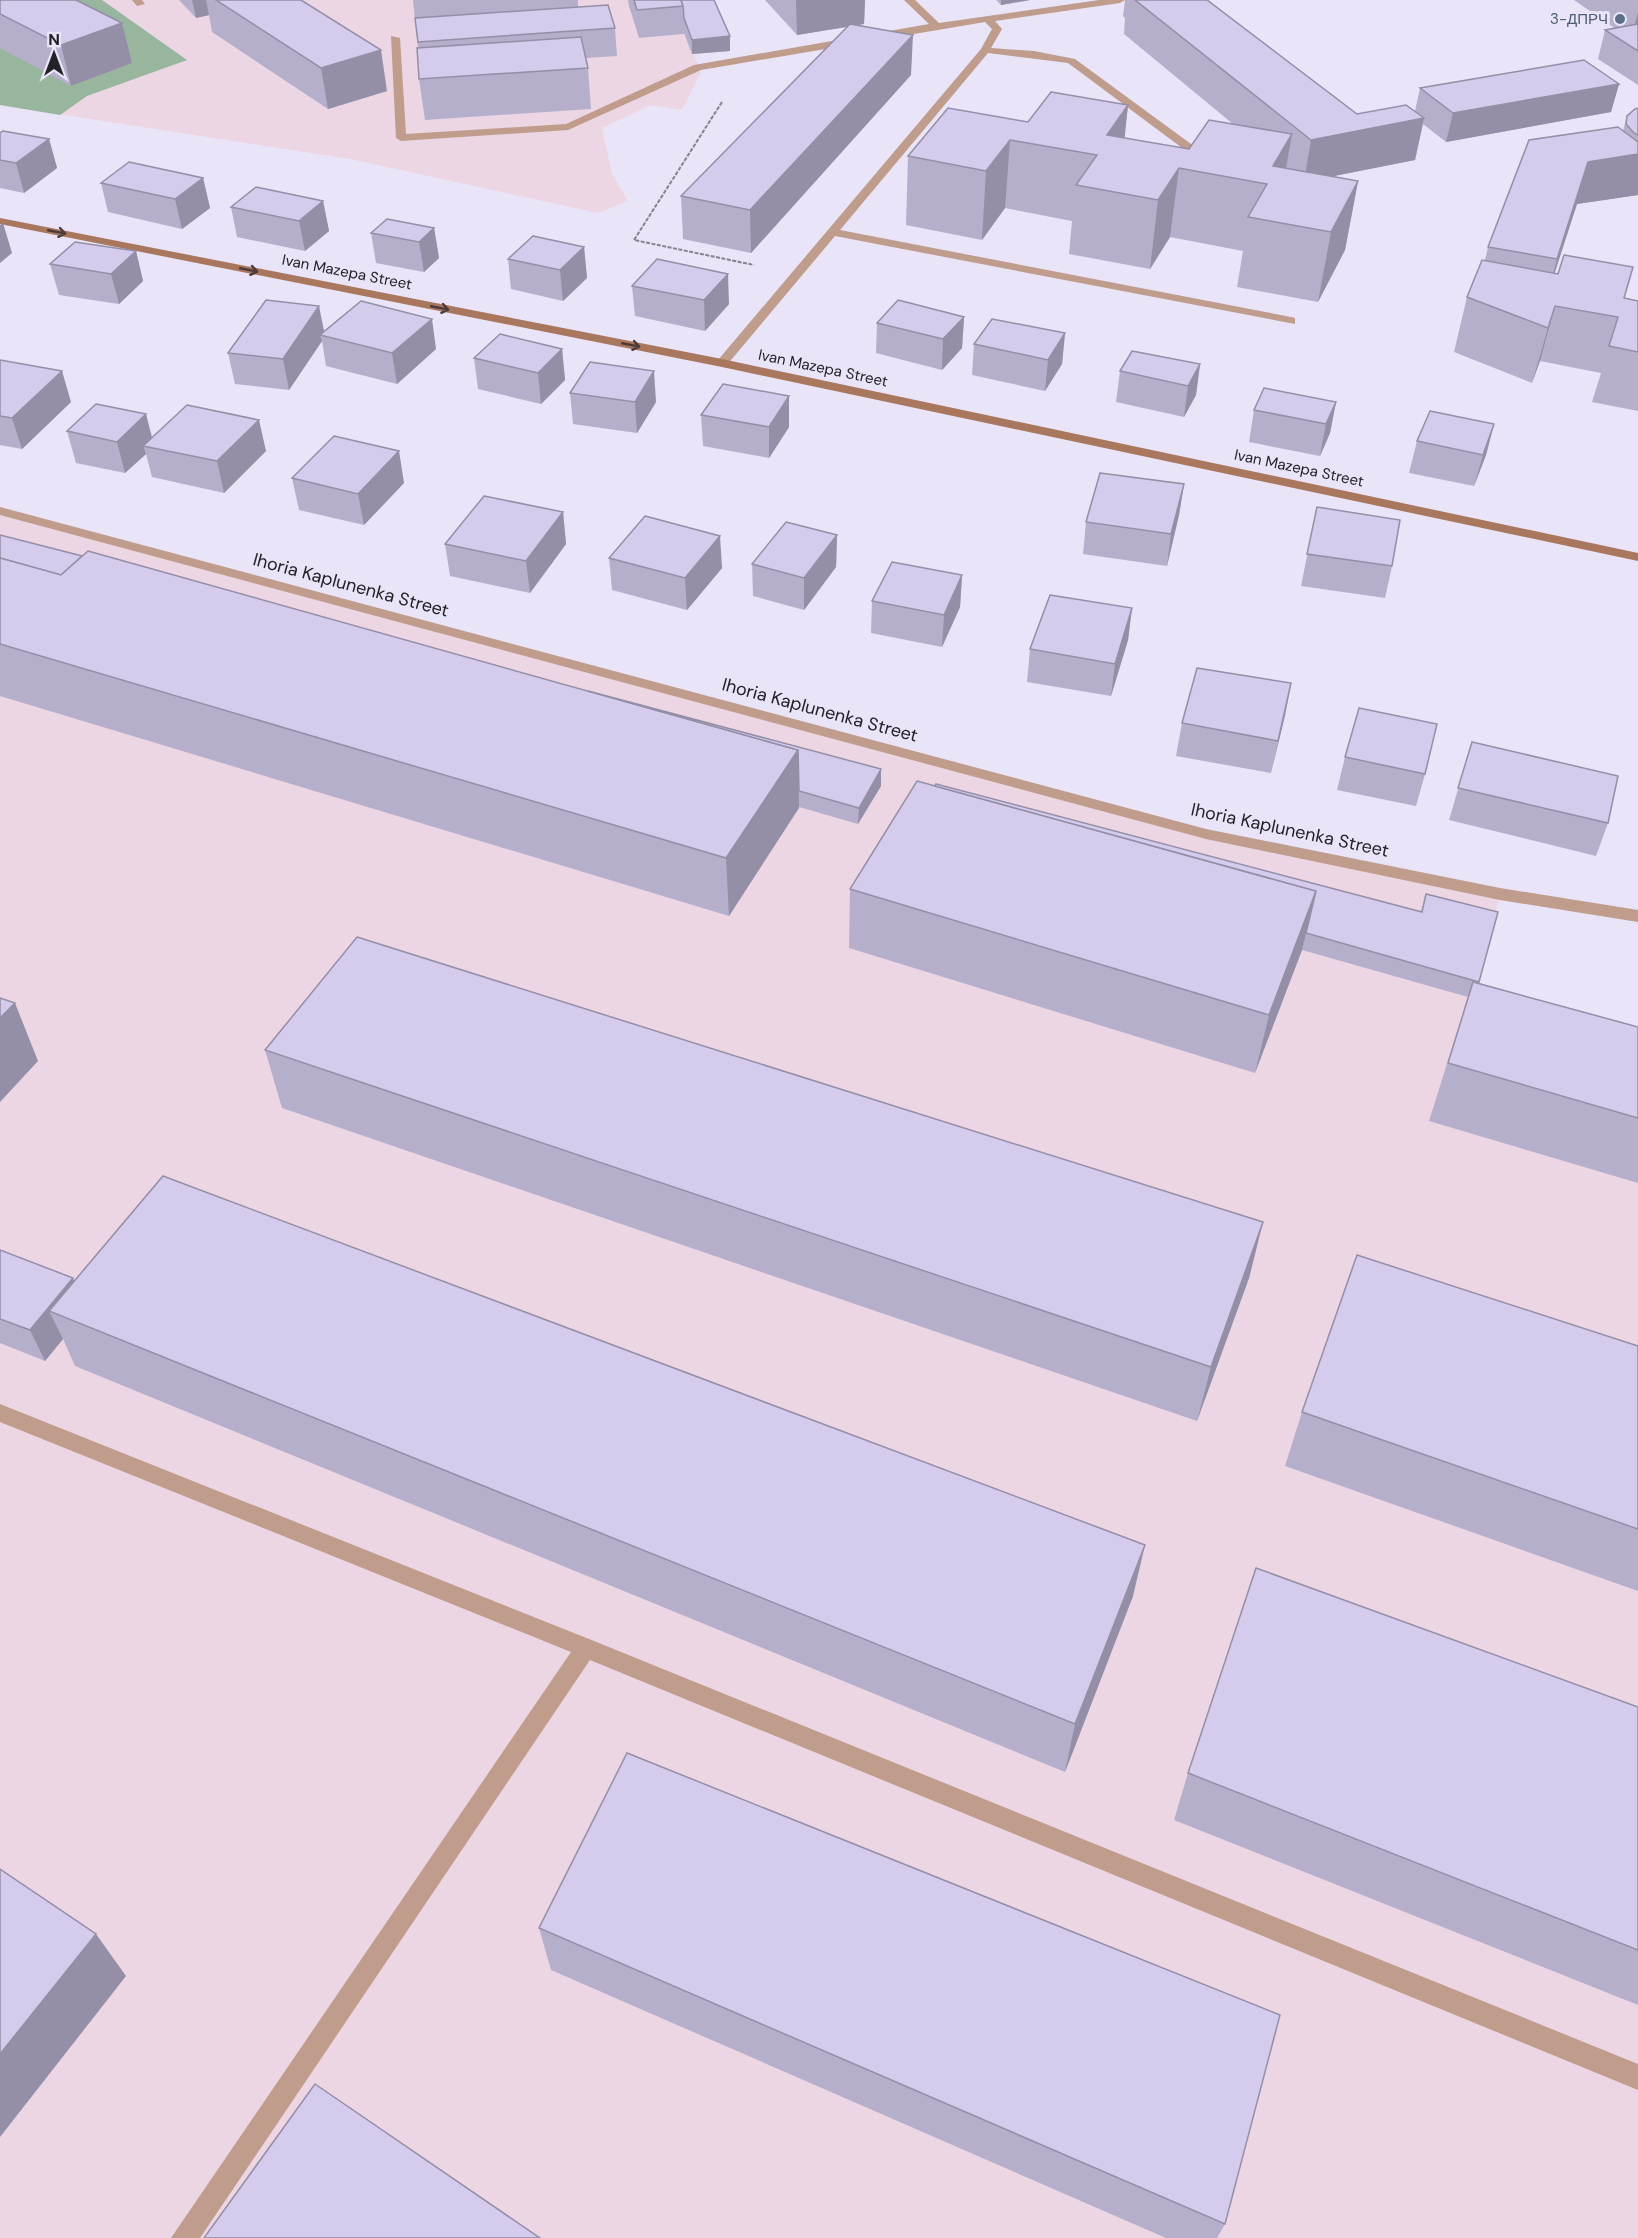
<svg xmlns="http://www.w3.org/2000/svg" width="1638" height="2238" viewBox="0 0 1638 2238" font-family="'DM Sans',sans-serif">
  <rect width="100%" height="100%" fill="#e9e4f7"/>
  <g fill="#ecd6e4">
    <path d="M0,0H672L701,72L682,110L651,105L602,128L612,174L628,201L598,213L350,159L0,105Z"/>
    <path d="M0,511L1206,834L1500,894L1474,999L1638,1092V2238H0Z"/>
  </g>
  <path fill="#98b59d" d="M0,0H102L187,60L87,96L60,115L0,105Z"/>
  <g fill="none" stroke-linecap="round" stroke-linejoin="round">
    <path stroke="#86828f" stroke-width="2" stroke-dasharray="4 1.5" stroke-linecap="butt" d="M722,102L634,240L754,265"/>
    <g fill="#bf9c8b" fill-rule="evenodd">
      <path d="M132,0H142L145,4L137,6Z"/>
      <path d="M904,0H915L939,23L1099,0H1125L1120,3L995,21L1002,29L991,48L1034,51L1075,59L1206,155L1211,165L1202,167L1197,159L1068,63L988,53L840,230L1291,317L1295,318V324L835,236L726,366H718V360L981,49L992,29L985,22L701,70L568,130L401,141L396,138L391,36L400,38L406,134L566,124L694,65L929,24Z"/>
      <path d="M0,1404L594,1641L1638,2064V2090L590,1660L200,2238H171L571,1652L0,1422Z"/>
    </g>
    <path fill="#bf9c8b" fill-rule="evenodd" d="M0,507L1206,829L1500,888L1638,910V922L1500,900L1206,839L0,515Z"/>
    <path fill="#a9765e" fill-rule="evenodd" d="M0,218L722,359L1638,553V561L722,367L0,224Z"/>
  </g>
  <g fill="#b6afcc">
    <path d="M0,0L132,63L71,86L0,48Z"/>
    <path d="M179,0H301L387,91L328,109L212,32L209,15L196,18Z"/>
    <path d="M413,0H578V7L615,28L617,56L586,58L588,68L591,109L425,120L419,79L418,48Z"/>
    <path d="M628,0H714L730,36V51L692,54L684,33V34L639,38L629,6Z"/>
    <path d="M765,0H865L864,24L858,25L911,75L751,253L683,239L681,196L847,27L797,35Z"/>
    <path d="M996,0H1030L1001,5Z"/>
    <path d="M1125,0H1208L1357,114L1415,111L1420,88L1619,84L1611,112L1446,142L1423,124L1415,160L1333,176L1358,181L1345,250L1318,302L1237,287L1243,251L1170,237L1150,269L1069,254L1072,221L1005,208L982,240L906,225L908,156L1028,122L1128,105L1124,138L1189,149L1233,124L1124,34L1125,18L1123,16Z"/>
    <path d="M1574,0H1638V85L1598,59L1605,30L1616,29Z"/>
    <path d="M1638,108V195L1577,204L1554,273L1624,298L1638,301V411L1592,402L1601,373L1540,361L1532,383L1454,352L1467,297L1485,260L1488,247L1623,131L1627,116Z"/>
    <path d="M0,133L49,139L57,168L24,193L0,188Z"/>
    <path d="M203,178L210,208L182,229L108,212L101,183Z"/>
    <path d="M323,201L329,231L305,251L237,237L231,207Z"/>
    <path d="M434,228L439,258L424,272L376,263L371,233Z"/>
    <path d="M584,247L587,278L563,301L511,289L508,259Z"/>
    <path d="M136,251L143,281L119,304L59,295L50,264Z"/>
    <path d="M632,286L729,304L705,331L635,316Z"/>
    <path d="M964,317L962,348L942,370L876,353L877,323Z"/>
    <path d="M324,332L436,349L397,384L326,366L322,341L289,390L235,384L228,353Z"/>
    <path d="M1065,333L1062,364L1045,391L972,375L974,344Z"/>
    <path d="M562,349L565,380L541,404L478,389L474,358Z"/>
    <path d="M0,360L71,402L22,449L0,445Z"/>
    <path d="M1200,364L1196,395L1184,417L1116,402L1120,371Z"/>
    <path d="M570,393L656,402L637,433L573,424Z"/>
    <path d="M789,396V427L769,458L703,446L701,415Z"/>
    <path d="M1336,402L1330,433L1320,456L1249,442L1254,410Z"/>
    <path d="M1494,424L1486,455L1474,486L1409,473L1417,441Z"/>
    <path d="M67,431L266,451L224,493L152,477L146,454L125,473L76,463Z"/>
    <path d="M292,478L404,483L364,525L299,510Z"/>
    <path d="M1184,484L1179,515L1167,566L1083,554L1086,522Z"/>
    <path d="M1317,507L1392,566L1385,598L1301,586Z"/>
    <path d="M563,512L566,544L530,593L450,576L445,544Z"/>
    <path d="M0,535L881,769V786L858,824L799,807L729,916L0,696Z"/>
    <path d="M837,535L836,567L804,610L753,596L752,564Z"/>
    <path d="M609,558L722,568L687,610L612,590Z"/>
    <path d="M962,575L960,607L942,647L871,633L872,601Z"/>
    <path d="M1132,608L1128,640L1111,696L1027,682L1030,649Z"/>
    <path d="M1291,683L1271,773L1176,756L1182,723Z"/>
    <path d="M1472,742L1608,823L1596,856L1449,820Z"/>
    <path d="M1345,757L1425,774L1416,806L1337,790Z"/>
    <path d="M850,889L1421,912L1426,894L1498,912L1479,983L1638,1027V1183L1429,1121L1468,997L1302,950L1255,1073L849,948Z"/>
    <path d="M265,1050L1263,1222L1249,1278L1197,1421L282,1108Z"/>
    <path d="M0,1250L74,1281L1133,1596L1065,1772L75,1366L63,1339L45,1361L0,1343Z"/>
    <path d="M1638,1346V1591L1285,1466L1302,1412Z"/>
    <path d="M1638,1707V2005L1174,1820L1188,1773Z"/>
    <path d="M539,1928L1225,2224L1217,2238H1166L551,1970Z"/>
  </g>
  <g fill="#948ea6">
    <path d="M192,0H206L209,15L196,18Z"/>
    <path d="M796,0H865L864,24L797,35Z"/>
    <path d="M1001,0H1030L1001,5Z"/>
    <path d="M1638,12V38L1631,39Z"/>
    <path d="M122,23L132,63L71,86L61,45Z"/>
    <path d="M913,35L911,75L751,253L750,210Z"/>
    <path d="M730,36V51L692,54V40Z"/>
    <path d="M381,50L387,91L328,109L321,68Z"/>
    <path d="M1619,84L1611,112L1446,142L1453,113Z"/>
    <path d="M1128,105L1121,173L1107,135Z"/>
    <path d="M1424,118L1415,160L1304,182L1311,140Z"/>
    <path d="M1292,134L1280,202L1273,166Z"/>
    <path d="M49,139L57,168L24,193L16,163Z"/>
    <path d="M1010,140L1005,208L982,240L986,171Z"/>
    <path d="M1638,154V195L1577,204L1545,303L1557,259L1588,162Z"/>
    <path d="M1179,168L1170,237L1150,269L1158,200Z"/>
    <path d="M203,178L210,208L182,229L175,199Z"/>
    <path d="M1358,181L1345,250L1318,302L1331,232Z"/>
    <path d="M323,201L329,231L305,251L299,221Z"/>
    <path d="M3,223L12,253L0,263V225Z"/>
    <path d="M434,228L439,258L424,272L419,242Z"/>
    <path d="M584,247L587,278L563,301L560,270Z"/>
    <path d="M136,251L143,281L119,304L111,274Z"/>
    <path d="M728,274L729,304L705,331L704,300Z"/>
    <path d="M319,306L325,336L320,335L322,341L289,390L283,359Z"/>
    <path d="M1555,306L1540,361L1532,383L1548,328Z"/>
    <path d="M964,317L962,348L942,370L943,339Z"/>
    <path d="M432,319L436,349L397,384L392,353Z"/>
    <path d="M1065,333L1062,364L1045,391L1048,360Z"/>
    <path d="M562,349L565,380L541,404L538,373Z"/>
    <path d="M1200,364L1196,395L1184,417L1188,386Z"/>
    <path d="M62,371L71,402L22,449L12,418Z"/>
    <path d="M654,371L656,402L637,433L635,402Z"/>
    <path d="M789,396V427L769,458V427Z"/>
    <path d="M1336,402L1330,433L1320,456L1326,424Z"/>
    <path d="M146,414L154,445L143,446L146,454L125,473L117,442Z"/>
    <path d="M259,420L266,451L224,493L217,461Z"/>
    <path d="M1494,424L1486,455L1474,486L1483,455Z"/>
    <path d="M399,451L404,483L364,525L358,494Z"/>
    <path d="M1184,484L1179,515L1167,566L1171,534Z"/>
    <path d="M563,512L566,544L530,593L526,561Z"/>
    <path d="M837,535L836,567L804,610V578Z"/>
    <path d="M720,536L722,568L687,610L685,578Z"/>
    <path d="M962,575L960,607L942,647L944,615Z"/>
    <path d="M1132,608L1128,640L1111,696L1115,664Z"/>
    <path d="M1291,683L1285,716L1271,773L1278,741Z"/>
    <path d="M798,750L799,808L729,916L726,858Z"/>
    <path d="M881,769V786L858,824L859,808Z"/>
    <path d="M1316,891L1302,950L1255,1073L1269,1015Z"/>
    <path d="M15,1003L38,1061L0,1102V1018Z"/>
    <path d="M1263,1222L1249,1278L1197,1421L1211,1367Z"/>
    <path d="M73,1278L87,1309L49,1311L63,1339L45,1361L30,1330Z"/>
    <path d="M1145,1545L1133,1596L1065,1772L1075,1724Z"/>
    <path d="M96,1934L126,1976L0,2137V2054Z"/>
  </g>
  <g fill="#d4cbed" stroke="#948ea6" stroke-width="1.5">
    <path d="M0,0H76L122,23L61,45L0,14Z"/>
    <path d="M216,0H301L381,50L321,68Z"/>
    <path d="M634,0H681L683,6L637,10Z"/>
    <path d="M681,0H714L730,36L692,40L684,18L683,6Z"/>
    <path d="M1135,0H1207L1357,114L1406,105L1424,118L1311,140Z"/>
    <path d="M608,5L615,28L418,42L415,18Z"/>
    <path d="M850,24L913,35L750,210L681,196Z"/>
    <path d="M1638,24V51L1605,30Z"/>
    <path d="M581,37L588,68L419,79L417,48Z"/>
    <path d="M1584,60L1619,84L1453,113L1420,88Z"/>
    <path d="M1051,92L1128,105L1107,135L1189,149L1209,120L1292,134L1273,166L1358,181L1331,232L1248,217L1267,184L1179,168L1158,200L1076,185L1097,155L1010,140L986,171L908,156L948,108L1028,122Z"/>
    <path d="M1638,108V135L1634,133L1626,124L1627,116L1635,109Z"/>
    <path d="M1618,127L1638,142V154L1588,162L1557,259L1488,247L1529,140Z"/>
    <path d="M3,131L49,139L16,163L0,160V133Z"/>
    <path d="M129,162L203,178L175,199L101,183Z"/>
    <path d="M256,187L323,201L299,221L231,207Z"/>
    <path d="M387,219L434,228L419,242L371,233Z"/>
    <path d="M533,236L584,247L560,270L508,259Z"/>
    <path d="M75,242L136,251L111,274L50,264Z"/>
    <path d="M1564,255L1633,267L1624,298L1638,301V352L1609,346L1618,317L1555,306L1548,328L1467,297L1482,260L1558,274Z"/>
    <path d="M657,259L728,274L704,300L632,286Z"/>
    <path d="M266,300L319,306L283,359L228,353Z"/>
    <path d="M898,300L964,317L943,339L877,323Z"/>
    <path d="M361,301L432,319L392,353L320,335Z"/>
    <path d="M992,319L1065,333L1048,360L974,344Z"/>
    <path d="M500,334L562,349L538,373L474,358Z"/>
    <path d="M1132,351L1200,364L1188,386L1120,371Z"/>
    <path d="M0,360L62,371L12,418L0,416Z"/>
    <path d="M590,362L654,371L635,402L570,393Z"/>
    <path d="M723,384L789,396L769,427L701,415Z"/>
    <path d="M1264,388L1336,402L1326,424L1254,410Z"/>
    <path d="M96,404L146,414L117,442L67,431Z"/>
    <path d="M187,405L259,420L217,461L143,446Z"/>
    <path d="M1430,411L1494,424L1483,455L1417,441Z"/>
    <path d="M334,436L399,451L358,494L292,478Z"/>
    <path d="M1100,473L1184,484L1171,534L1086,522Z"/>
    <path d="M484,496L563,512L526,561L445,544Z"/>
    <path d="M1317,507L1400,520L1392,566L1307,554Z"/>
    <path d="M645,516L720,536L685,578L609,558Z"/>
    <path d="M786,522L837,535L804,578L752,564Z"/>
    <path d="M0,535L82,556L61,575L0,558Z"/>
    <path d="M88,551L798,750L726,858L0,644V558L61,575Z"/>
    <path d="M892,562L962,575L944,615L872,601Z"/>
    <path d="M1050,595L1132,608L1115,664L1030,649Z"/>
    <path d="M1197,668L1291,683L1278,741L1182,723Z"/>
    <path d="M588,691L881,769L859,808L799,791L798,750Z"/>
    <path d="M1359,708L1437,724L1425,774L1345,757Z"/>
    <path d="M1472,742L1618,776L1608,823L1458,788Z"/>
    <path d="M917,781L1316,891L1269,1015L850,889Z"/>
    <path d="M936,784L1422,912L1426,894L1498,912L1479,982L1306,933L1316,891L935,786Z"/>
    <path d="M357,937L1263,1222L1211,1367L265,1050Z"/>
    <path d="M1473,982L1638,1027V1118L1448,1063Z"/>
    <path d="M0,998L15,1003L0,1018Z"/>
    <path d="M163,1176L1145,1545L1075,1724L49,1311Z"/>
    <path d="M0,1250L73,1278L30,1330L0,1319Z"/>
    <path d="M1357,1255L1638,1346V1529L1302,1412Z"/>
    <path d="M1256,1568L1638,1707V1950L1188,1773Z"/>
    <path d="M627,1753L1280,2015L1225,2224L539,1928Z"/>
    <path d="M0,1869L96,1934L0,2054Z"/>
    <path d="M315,2084L540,2238H204Z"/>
  </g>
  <defs><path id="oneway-shaft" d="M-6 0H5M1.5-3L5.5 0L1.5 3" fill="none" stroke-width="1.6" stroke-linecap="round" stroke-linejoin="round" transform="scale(1.5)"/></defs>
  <g stroke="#4c3b39">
    <use href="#oneway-shaft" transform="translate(57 232) rotate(11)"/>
    <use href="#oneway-shaft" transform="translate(249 270) rotate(11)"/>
    <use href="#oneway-shaft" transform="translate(440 308) rotate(11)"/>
    <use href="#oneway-shaft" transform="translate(631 345) rotate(11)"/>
  </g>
  <circle fill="#5c6f8a" stroke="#e9e4f7" stroke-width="2" cx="1620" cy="19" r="6"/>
  <g text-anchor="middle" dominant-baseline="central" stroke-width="6" stroke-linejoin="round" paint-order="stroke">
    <g font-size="15" fill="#4e5e75" stroke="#e9e4f7" text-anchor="end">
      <text x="1608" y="19">3-ДПРЧ</text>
    </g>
    <g font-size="15" fill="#242229" stroke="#e9e4f7">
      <text transform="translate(347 272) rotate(11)">Ivan Mazepa Street</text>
      <text transform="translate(823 368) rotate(12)">Ivan Mazepa Street</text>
      <text transform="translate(1299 468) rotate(12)">Ivan Mazepa Street</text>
    </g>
    <g font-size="18" fill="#242229" stroke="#e9e4f7">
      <text transform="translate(351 585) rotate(15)">Ihoria Kaplunenka Street</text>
      <text transform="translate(820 710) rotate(15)">Ihoria Kaplunenka Street</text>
      <text transform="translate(1290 830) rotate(12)">Ihoria Kaplunenka Street</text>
    </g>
  </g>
  <g transform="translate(54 54)" stroke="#e9e4f7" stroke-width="4.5" paint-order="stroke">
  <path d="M0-4.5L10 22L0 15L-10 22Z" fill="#242229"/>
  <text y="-9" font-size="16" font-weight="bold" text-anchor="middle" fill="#242229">N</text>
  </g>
</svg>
